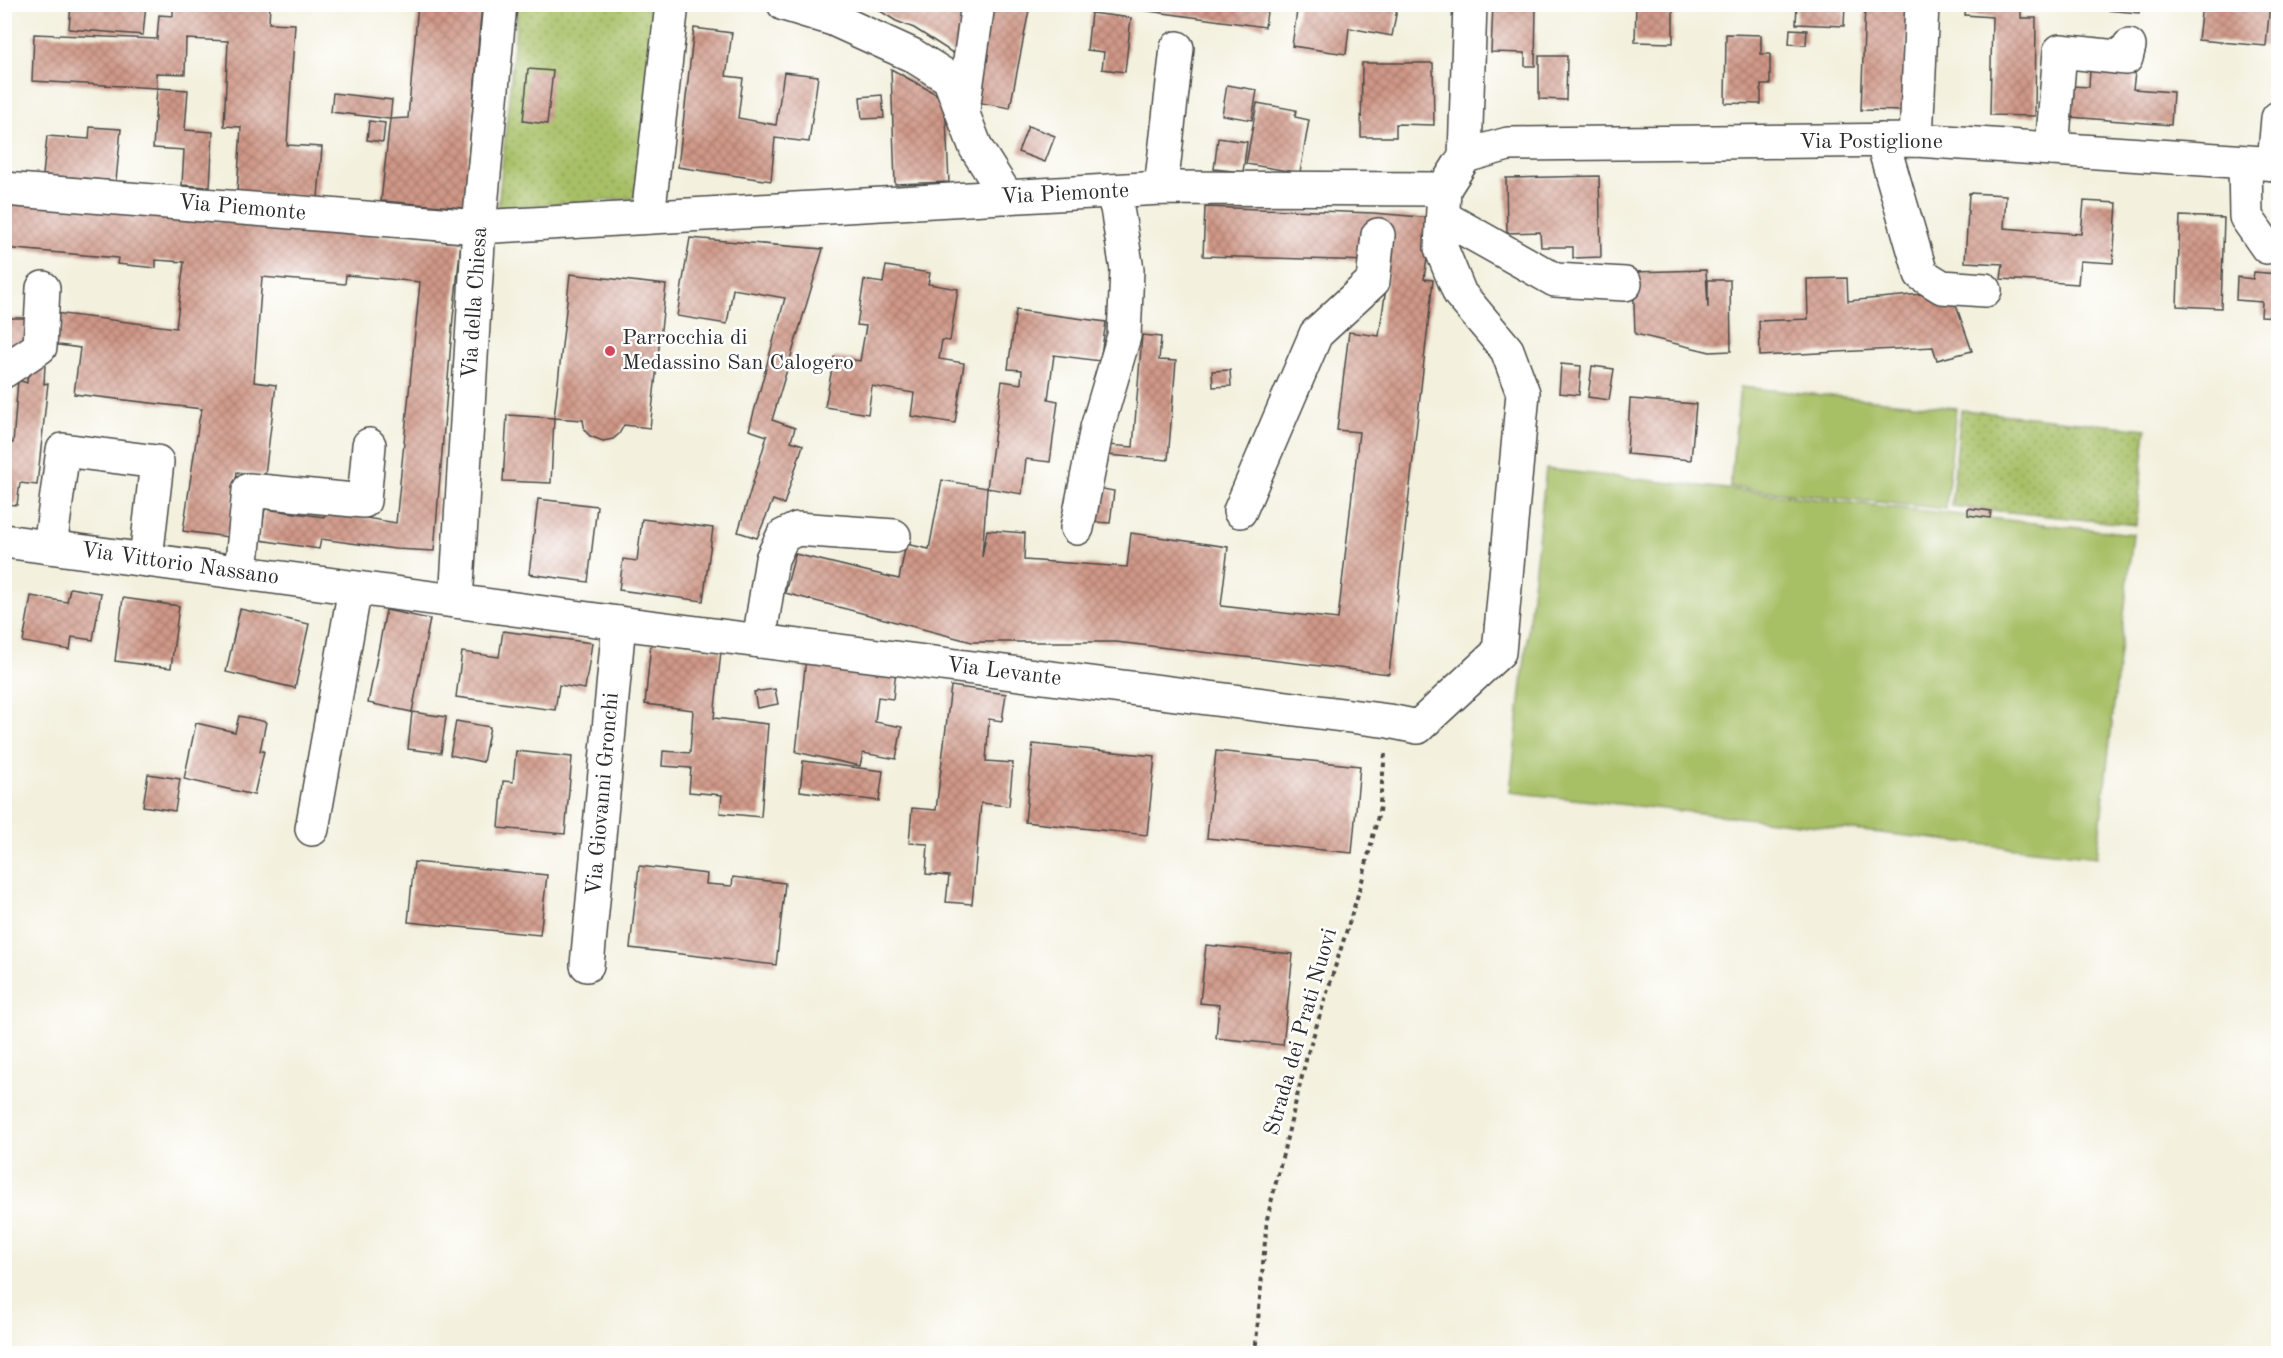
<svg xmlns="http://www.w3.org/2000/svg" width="2283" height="1358" viewBox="0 0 2283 1358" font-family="'Old Standard TT',serif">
  <defs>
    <pattern id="grass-dots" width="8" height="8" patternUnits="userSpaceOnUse" patternTransform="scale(1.5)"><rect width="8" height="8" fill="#a7c066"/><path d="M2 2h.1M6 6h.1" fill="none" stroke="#889c54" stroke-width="1.8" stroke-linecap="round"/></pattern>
    <pattern id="building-cross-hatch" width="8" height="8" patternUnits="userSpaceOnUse" patternTransform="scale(1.5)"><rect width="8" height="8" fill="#d09887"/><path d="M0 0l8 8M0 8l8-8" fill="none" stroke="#a97c6f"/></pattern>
  </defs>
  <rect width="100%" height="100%" fill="#fff"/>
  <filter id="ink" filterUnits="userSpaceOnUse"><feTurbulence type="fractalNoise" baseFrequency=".0167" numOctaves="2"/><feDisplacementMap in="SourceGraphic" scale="12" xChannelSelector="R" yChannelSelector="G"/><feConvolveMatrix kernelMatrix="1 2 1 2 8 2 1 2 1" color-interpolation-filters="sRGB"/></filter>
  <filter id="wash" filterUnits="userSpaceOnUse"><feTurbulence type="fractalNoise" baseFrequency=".008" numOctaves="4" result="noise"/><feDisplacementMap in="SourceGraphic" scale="24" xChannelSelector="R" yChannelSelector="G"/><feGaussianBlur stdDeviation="1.35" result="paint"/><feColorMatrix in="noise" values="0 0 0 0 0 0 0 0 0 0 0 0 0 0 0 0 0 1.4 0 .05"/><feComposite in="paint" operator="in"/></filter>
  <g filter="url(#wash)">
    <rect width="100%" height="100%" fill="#f3f0dd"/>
    <g fill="url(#grass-dots)" stroke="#697648" stroke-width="1.5">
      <path d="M518,5H661L639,198L498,208Z"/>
      <path d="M1961,410L2146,429L2136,525L1951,506Z"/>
    </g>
    <g fill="#a7c066" stroke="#697648" stroke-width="1.5">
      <path d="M1740,387L1956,408L1946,509L1730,487Z"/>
      <path d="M1546,469L2133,534L2097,857L1510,792Z"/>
    </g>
    <g id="blocks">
      <g fill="url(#building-cross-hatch)">
        <path d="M4,4H10L6,28H4Z"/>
        <path d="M71,4H146L143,35L69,29Z"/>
        <path d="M173,4H270L269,23L295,24L287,145L322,147L318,198L237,192L241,127L224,126L228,41L186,39L185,74L156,73L157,88L32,81L34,34L157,39L159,15L173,16Z"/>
        <path d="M418,4H482L464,208L381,201L390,119L331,112L333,93L392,100L390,119L408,118Z"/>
        <path d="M869,4H964L956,55L914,28L896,21Z"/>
        <path d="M1127,4H1268L1265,27L1127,8Z"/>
        <path d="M1298,4H1398L1392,36L1349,28L1346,54L1292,46Z"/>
        <path d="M1493,4H1536L1535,66H1525V53L1491,52Z"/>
        <path d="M1636,4H1673V43L1635,42Z"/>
        <path d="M1797,4H1845L1844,26L1796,24Z"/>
        <path d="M1966,4H2021V18H2036L2035,116L1990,115L1992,17L1965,15Z"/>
        <path d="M2071,4H2139V13L2071,7Z"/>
        <path d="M2202,4H2270L2266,46L2198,40Z"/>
        <path d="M986,5H1030L1010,108L971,101Z"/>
        <path d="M1865,5H1908L1904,111L1861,110Z"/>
        <path d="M1091,13L1131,18L1125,72L1102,69L1104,52L1087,50Z"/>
        <path d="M694,28L732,33L726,76L743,78L738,118L776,125L784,72L818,76L809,142L775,138L771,181L678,167Z"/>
        <path d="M1790,29L1807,30L1806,45L1789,44Z"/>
        <path d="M1726,34L1761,35V54H1770V85H1761V104L1725,103Z"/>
        <path d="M1539,56H1567L1566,100L1539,99Z"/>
        <path d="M1362,63H1433L1434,125L1396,124V137H1361Z"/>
        <path d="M528,69L553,71L547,124L523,121Z"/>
        <path d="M891,69L945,99L949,182L895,184Z"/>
        <path d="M2090,70L2135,73L2133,89L2173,92L2171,125L2070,117L2072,86L2089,87Z"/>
        <path d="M1227,85L1257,90L1252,120L1222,115Z"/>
        <path d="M157,88L188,90L185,130L213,132L210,187L182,185L184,150L153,148Z"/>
        <path d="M882,95L884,118L862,119L860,97Z"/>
        <path d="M1257,103L1296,110L1295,117L1309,120L1300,173L1246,164Z"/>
        <path d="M369,121L385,123L383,142L367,140Z"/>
        <path d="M1028,126L1055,136L1045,162L1018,152Z"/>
        <path d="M90,127L121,129L116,181L43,175L47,136L89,139Z"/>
        <path d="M1218,138L1247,142L1243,172L1214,169Z"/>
        <path d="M1599,176L1601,257L1573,258V247H1541L1540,232L1507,233L1506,178Z"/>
        <path d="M1969,193L2006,195L2004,228L2081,234L2084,201L2117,203L2113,263L2080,261L2078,284L2001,279L2003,264L1965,262Z"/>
        <path d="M4,201L461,243L453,317L434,551L395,549L321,539L319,549L260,540L265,509L324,517L325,511L396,523L420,282L346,275L345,284L262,277L254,382L276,385L265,475L237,472L228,537L183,531L199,420L202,409L74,394L80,348L52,344L55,313L176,328L184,262L156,260V268L117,264L118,258L4,248Z"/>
        <path d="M1205,207L1373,213L1433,218L1424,279L1433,280L1389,674L1116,642H972L785,593L795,554L899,579L906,544L929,549L942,480L987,488L982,557L987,530L1025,533L1024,560L1127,567L1131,533L1228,547L1221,606L1338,619L1359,432L1337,430L1349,332L1379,336L1388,274L1371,261L1203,256Z"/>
        <path d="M2180,216L2224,218L2221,308L2177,306Z"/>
        <path d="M690,238L823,249L772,420L795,428L791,441L803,445L784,504L773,500L757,538L738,532L767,436L749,430L785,298L733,289L727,324L677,316Z"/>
        <path d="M886,266L930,273L928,284L958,289L950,341L942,340L939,359L964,363L955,423L911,416L914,393L872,386L868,414L825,407L834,357L860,361L866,326L857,325L864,280L883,283Z"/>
        <path d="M1706,270L1708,308V280H1730L1731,351L1710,352L1635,334L1633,272Z"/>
        <path d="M2254,272L2278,274V317L2261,316L2262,302L2236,300L2237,277L2253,279Z"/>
        <path d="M570,274L666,285L650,428L624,425L619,434L613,439L603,441L590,436L585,431L583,420L554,418Z"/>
        <path d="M1847,278L1848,301L1922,294L1950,288L1972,351L1937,360L1933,347L1760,356L1759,321L1808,319L1807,279Z"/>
        <path d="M1016,310L1106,322L1100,361L1054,355L1048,399L1058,401L1050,462L1026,459L1022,494L987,488L1002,381L1021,384L1022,370L1008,369Z"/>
        <path d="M4,318H27V344H14V354H4Z"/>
        <path d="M1142,335L1161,337L1159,360L1176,361L1168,460L1107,455L1108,445L1133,447Z"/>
        <path d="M28,363L45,364L44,384L48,383L37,485L20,483L17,505L4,504V442L13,443L18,380L27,383Z"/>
        <path d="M1561,364L1581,366L1579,395L1559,393Z"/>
        <path d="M1592,366L1614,369L1609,400L1588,397Z"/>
        <path d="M1230,370L1231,386L1213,387L1212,371Z"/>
        <path d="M1630,399L1696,404L1691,460L1627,454Z"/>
        <path d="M507,415L554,418L551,483L503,481Z"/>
        <path d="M1097,488L1114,491L1110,523L1094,522Z"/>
        <path d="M538,499L597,506L588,582L529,574Z"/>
        <path d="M1968,508L1991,511L1990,518L1968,515Z"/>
        <path d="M642,519L713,528L703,601L619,590L623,559L637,561Z"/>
        <path d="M70,588L101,593L93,640L72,637L70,650L23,642L31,596L67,602Z"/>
        <path d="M123,598L179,606L171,668L115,661Z"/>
        <path d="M240,609L309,624L295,688L226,672Z"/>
        <path d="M386,610L430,619L412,712L368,703Z"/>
        <path d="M503,631L592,643L585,689L559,685L555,710L456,697L462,652L499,657Z"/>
        <path d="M651,643L721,651L714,718L768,724L761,817L720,813L722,795L689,792L691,768L662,766L663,751L690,753L693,710L645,704Z"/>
        <path d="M806,658L896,668L893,699L878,697L875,722L902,727L896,759L863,753L860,766L796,752Z"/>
        <path d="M951,686L1006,694L1002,721L989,719L986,761L1013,763L1009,806L981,803L972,904L946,902L949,876L926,874L928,844L909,843L912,808L936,810Z"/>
        <path d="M775,689L778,704L757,708L754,692Z"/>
        <path d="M412,712L446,717L441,753L408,749Z"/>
        <path d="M239,716L266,722L260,751H264L254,795L184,779L196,723L235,732Z"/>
        <path d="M456,721L490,727L483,762L450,755Z"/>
        <path d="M1033,744L1155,756L1147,835L1025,822Z"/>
        <path d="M516,751L572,757L565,834L499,828L503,781L513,782Z"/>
        <path d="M1216,751L1360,766L1352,853L1207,838Z"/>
        <path d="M803,761L883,771L879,801L800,791Z"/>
        <path d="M148,774L180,779L175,811L143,806Z"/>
        <path d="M414,862L547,875L540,935L408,922Z"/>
        <path d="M639,866L707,874L706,884L732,886L733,877L785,883L776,965L630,948Z"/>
        <path d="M1206,945L1293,954L1283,1045L1216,1038L1219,1005L1200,1003Z"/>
      </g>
    </g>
  </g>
  <g filter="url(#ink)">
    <use href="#blocks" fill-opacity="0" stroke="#494946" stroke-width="1.5"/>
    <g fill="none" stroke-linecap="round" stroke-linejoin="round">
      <g stroke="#494946" stroke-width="36">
        <g id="minor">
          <path d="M784,4L833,19L912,55L949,78L976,148L1007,197"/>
          <path d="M963,110L978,4"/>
          <path d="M1882,140L1921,274L1942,287L1985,290"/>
          <path d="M1916,140L1922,4"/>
          <path d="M2052,149L2060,51L2126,58L2129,46"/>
          <path d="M1465,156L1508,144L1916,140L2278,164"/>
          <path d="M2245,162L2246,217L2267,247"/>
          <path d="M2274,164L2278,118"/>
          <path d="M1161,188L1177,48"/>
          <path d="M4,189L479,227L1161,188L1444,189L1465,156L1470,4"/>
          <path d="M648,217L672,4"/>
          <path d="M1443,217L1555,280L1625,284"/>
          <path d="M4,371L40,347L43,288"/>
          <path d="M1240,511L1316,334L1373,281L1378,235"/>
          <path d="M1077,528L1097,428L1124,336L1127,270L1117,208L1111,191"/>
          <path d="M4,541L619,623L1389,721L1418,727L1499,652L1523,393L1507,350L1460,294L1441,248L1444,189"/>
          <path d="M50,547L63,450L157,462L146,559"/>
          <path d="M241,572L249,490L364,501L369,445"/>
          <path d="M456,601L479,227L500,4"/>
          <path d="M759,641L772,559L783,536L797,529L894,536"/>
          <path d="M312,829L355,588"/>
          <path d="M587,965L619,623"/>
        </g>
      </g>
      <path stroke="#494946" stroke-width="4" stroke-dasharray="4.5 4.5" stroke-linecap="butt" d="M1255,1354L1267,1219L1307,1056L1361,885L1379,812L1385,754"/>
      <use href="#minor" stroke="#fff" stroke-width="33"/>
    </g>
  </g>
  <circle fill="#d1495b" stroke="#fff" stroke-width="2" cx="610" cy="351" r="6"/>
  <g text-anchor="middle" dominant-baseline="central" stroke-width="5" stroke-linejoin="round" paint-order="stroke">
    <g font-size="22" fill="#2b2b2b" stroke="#fff">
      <text x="1871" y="142">Via Postiglione</text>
      <text transform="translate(1065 194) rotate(-3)">Via Piemonte</text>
      <text transform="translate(242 208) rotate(5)">Via Piemonte</text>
      <text transform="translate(475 303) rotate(-86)">Via della Chiesa</text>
      <text transform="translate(180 564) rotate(8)">Via Vittorio Nassano</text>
      <text transform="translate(1004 672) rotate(7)">Via Levante</text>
      <text transform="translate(603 794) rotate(-85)">Via Giovanni Gronchi</text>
      <text transform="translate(1301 1032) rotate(-74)">Strada dei Prati Nuovi</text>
    </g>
    <g font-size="22" fill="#2b2b2b" stroke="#fff" text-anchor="start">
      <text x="622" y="338">Parrocchia di<tspan x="622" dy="25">Medassino San Calogero</tspan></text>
    </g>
  </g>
  <rect width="2283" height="1358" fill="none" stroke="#fff" stroke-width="24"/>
</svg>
